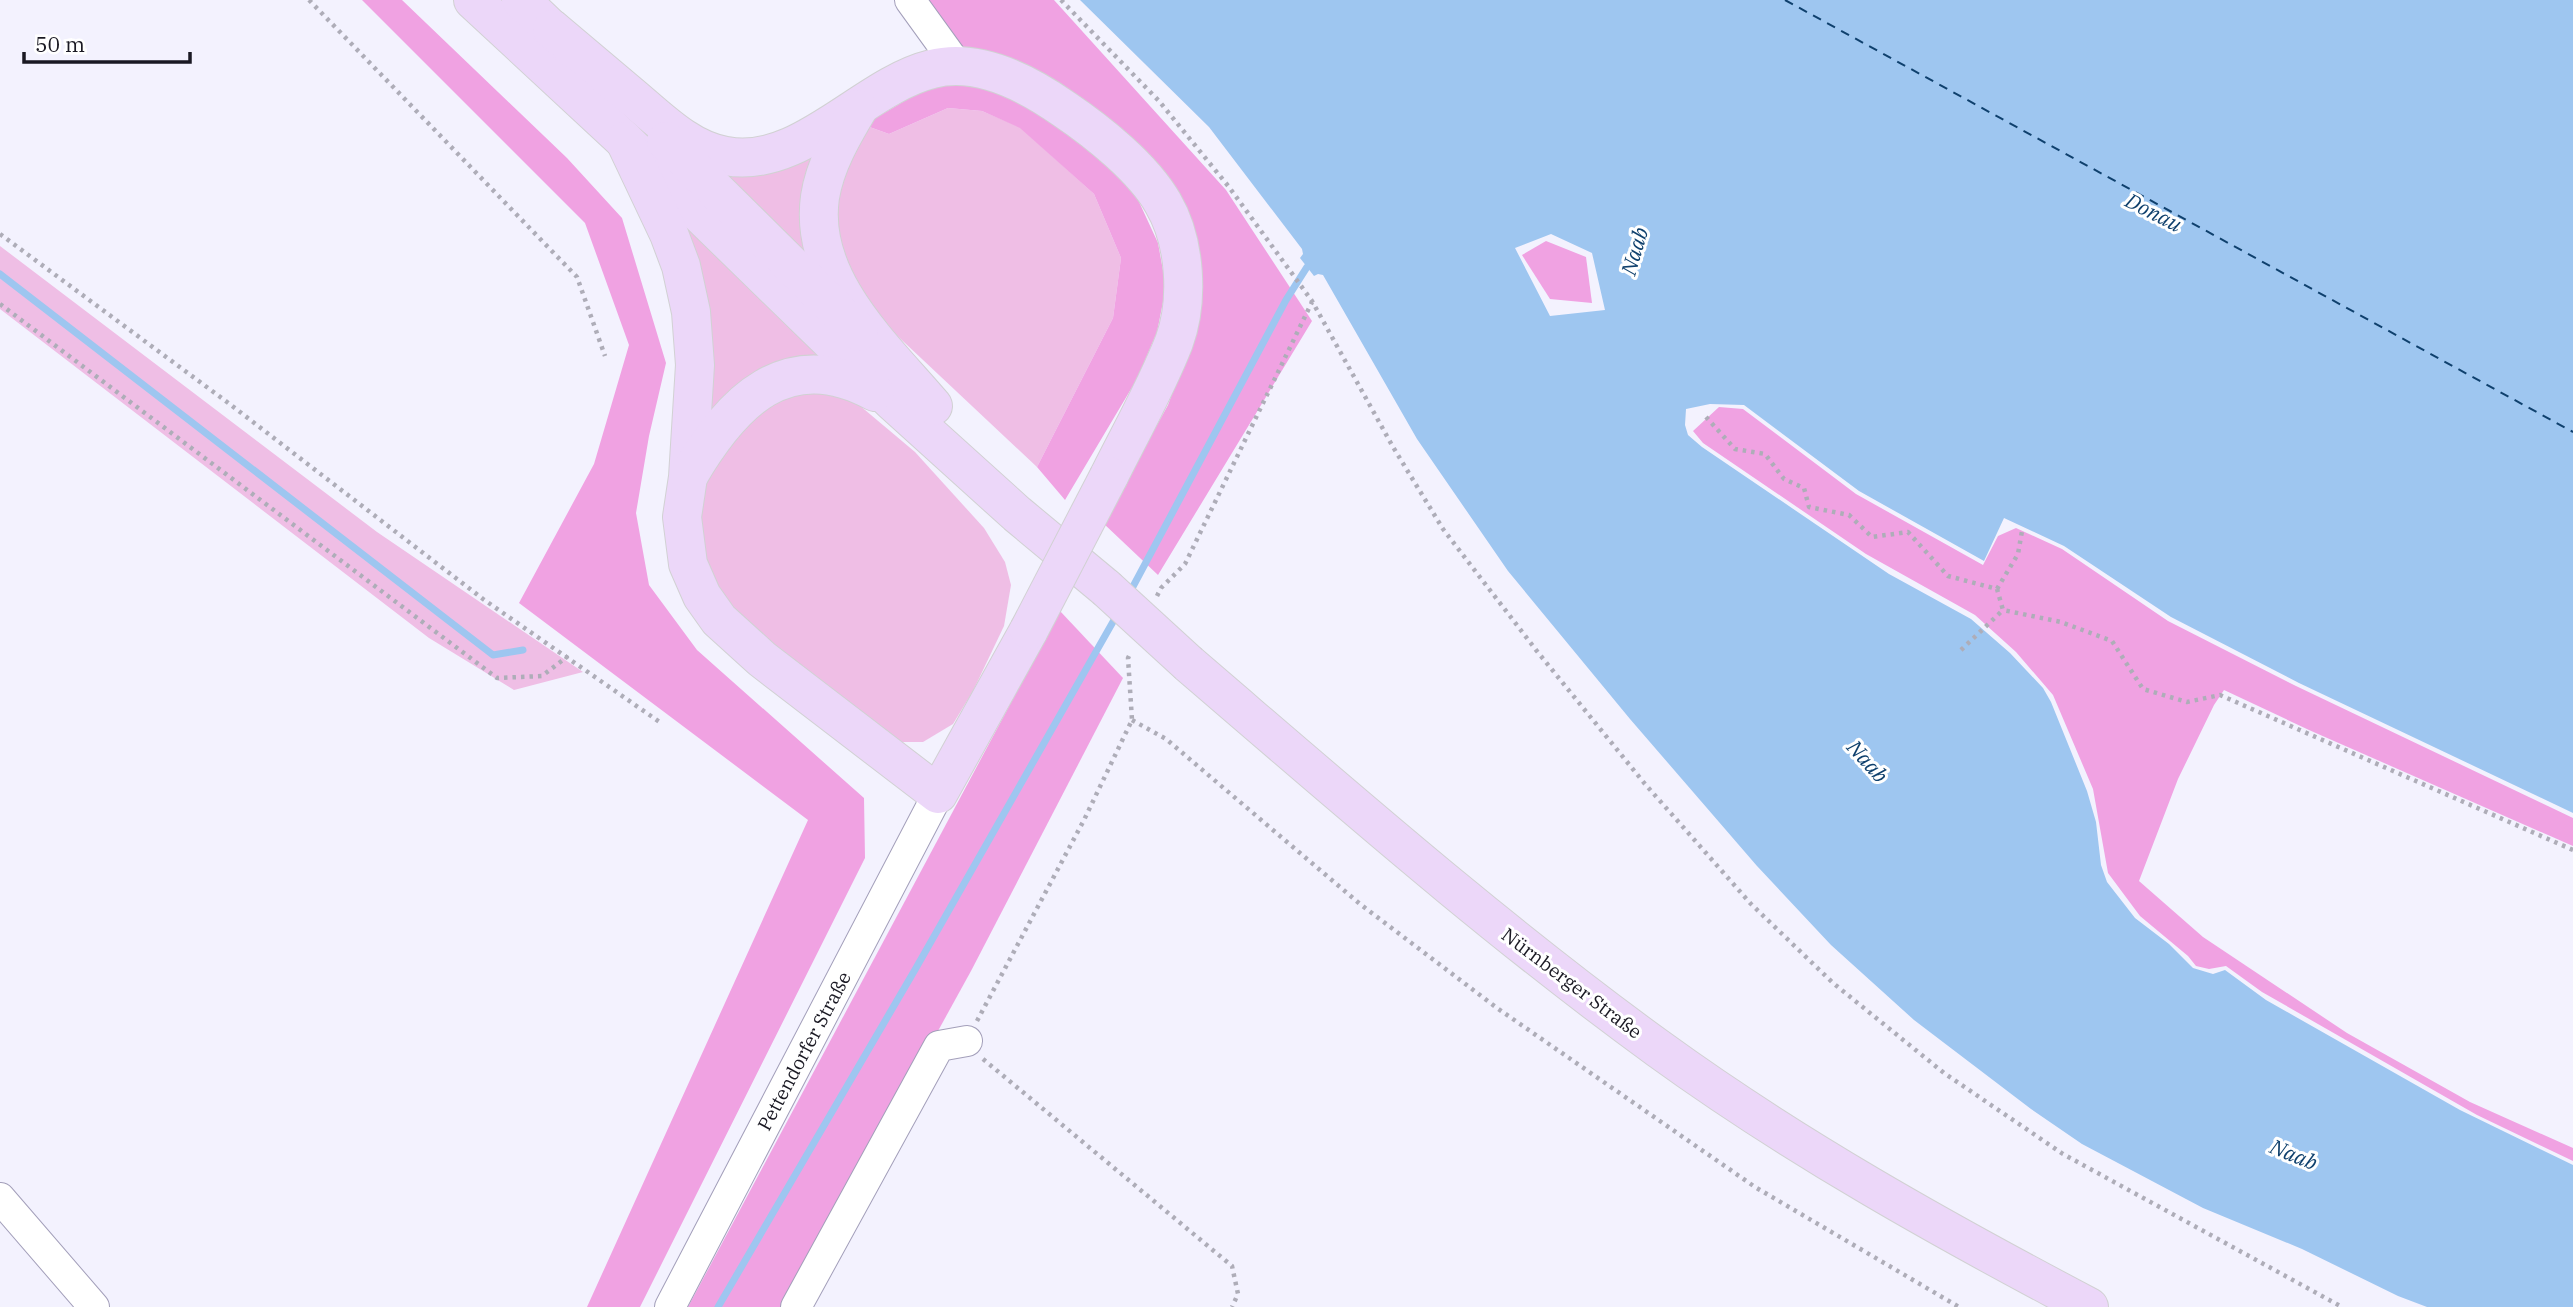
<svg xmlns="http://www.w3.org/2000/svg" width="2573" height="1307" viewBox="0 0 2573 1307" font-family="'IBM Plex Serif',serif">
  <rect width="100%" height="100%" fill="#f3f2fe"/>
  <g fill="#efbee5">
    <path d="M948,108L982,111L1020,127L1094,194L1121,258L1113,318L1037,467L856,297L832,224L844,156L864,125L889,134Z"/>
    <path d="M828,134L818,264L714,167Z"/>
    <path d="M676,209L825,357L702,430Z"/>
    <path d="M0,246L377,532L583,672L514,690L429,638L0,309Z"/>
    <path d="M789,389L852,399L915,452L984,528L1005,562L1011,585L1004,626L973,691L953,724L923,742H895L749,631L705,567L698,527L703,480L724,443Z"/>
  </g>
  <g fill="#f0a2e2">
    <path d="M362,0H402L567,158L622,218L666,363L649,436L636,513L649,585L697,650L864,798L865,858L640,1307H587L808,820L519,603L594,464L629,345L585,223Z"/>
    <path d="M916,0H1054L1226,190L1312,321L1158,575L1103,523L1168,405L1190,344L1177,203L958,46Z"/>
    <path d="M962,84L999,91L1041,113L1096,157L1134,191L1158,243L1166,287L1157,332L1137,379L1065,500L1037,467L1113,318L1121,258L1094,194L1020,128L982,111L948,108L889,134L864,125L928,87Z"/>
    <path d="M1546,241L1586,257L1592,303L1550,299L1522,255Z"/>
    <path d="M1719,407L1743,409L1856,494L1983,565L1998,536L2016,528L2062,549L2168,621L2296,686L2573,818V846L2309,730L2224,690L2214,705L2178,779L2139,881L2203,937L2347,1033L2470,1102L2573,1148V1161L2477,1115L2262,992L2226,966L2209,969L2196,966L2188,956L2140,916L2108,873L2093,789L2053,695L2016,652L1975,615L1866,554L1703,443L1693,431Z"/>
    <path d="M1060,611L1123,678L971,971L786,1307H688Z"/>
  </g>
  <path fill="#9ec6f0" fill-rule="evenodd" d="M1080,0H2573V813L2299,683L2171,617L2064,546L2004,518L1984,561L1859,491L1744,405L1710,404L1686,409L1685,425L1688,435L1702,447L1889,574L1971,619L2010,653L2043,688L2051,702L2087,791L2096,822L2101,865L2107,882L2135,918L2169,944L2193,968L2213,974L2225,970L2266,1000L2460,1110L2573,1165V1307H2427L2398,1296L2302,1249L2203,1208L2082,1144L2031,1109L1914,1020L1831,945L1757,866L1630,719L1508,571L1417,439L1323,275L1318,274L1314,276L1300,258L1303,254L1302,249L1209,127ZM1551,234L1592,253L1605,310L1550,316L1515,248Z"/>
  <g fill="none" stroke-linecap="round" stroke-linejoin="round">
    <g stroke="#9ec6f0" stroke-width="7">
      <path d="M0,274L493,655L523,650"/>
      <path d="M1129,594L1286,300L1307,267"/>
      <path d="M718,1307L916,968L1118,613"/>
    </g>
    <path stroke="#0f406d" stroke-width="2" stroke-dasharray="9 7" stroke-linecap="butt" d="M1785,0L2573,432"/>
    <g stroke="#a39fba" stroke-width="32">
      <g id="minor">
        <path d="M910,0L957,65"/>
        <path d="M0,1198L94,1307"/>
        <path d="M670,1307L938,794"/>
        <path d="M796,1307L939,1046L967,1041"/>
      </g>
    </g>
    <g stroke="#d1d1d3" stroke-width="40">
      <g id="major">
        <path d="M473,0L625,141L893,402L1017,514L1106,588"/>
        <path d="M521,0L570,47"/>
        <path d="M552,29C578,51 604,73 629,94C658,118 688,150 726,156C801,170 863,86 932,69C978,57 1027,83 1064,109C1098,132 1143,168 1163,203C1186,242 1189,301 1174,342C1156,388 1131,432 1109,476"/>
        <path d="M858,109C842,136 825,165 820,197C808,281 884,348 933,406"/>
        <path d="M625,141L669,234L681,266L691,312L695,365L688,477L682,517L688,564L702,596L719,620L762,659L938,794L1029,630"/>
        <path d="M666,141L859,332"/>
        <path d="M689,475C732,402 786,344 875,392"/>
        <path d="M1189,664C1343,796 1495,930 1659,1049C1794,1147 1941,1229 2089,1307"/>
      </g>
    </g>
    <g stroke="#aeadb8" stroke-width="4.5" stroke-dasharray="3.5 5" stroke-linecap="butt">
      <path d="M309,0L577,277L605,356"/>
      <path d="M1061,0L1159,101L1229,187L1312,301L1393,447L1443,529L1536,650L1645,784L1751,904L1833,983L1944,1073L2063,1154L2342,1307"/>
      <path d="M0,234L227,402L483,599L661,723"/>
      <path d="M0,304L497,678L542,676L568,656"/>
      <path d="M1706,417L1735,449L1765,454L1784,479L1804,488L1809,507L1849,515L1872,537L1908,532L1948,576L1997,589L2003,610L2061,622L2112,641L2143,689L2187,702L2220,695L2573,850"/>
      <path d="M1997,589L2018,554L2022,531"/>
      <path d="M1157,596L1161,588L1185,564L1312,302"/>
      <path d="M1961,650L2003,610"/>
      <path d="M1132,720L1166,739L1360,904L1497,1008L1755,1187L1959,1307"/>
      <path d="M977,1021L1084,820L1132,720L1128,658L1131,652"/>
      <path d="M983,1059L1232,1266L1238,1294L1232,1307"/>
    </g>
    <use href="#minor" stroke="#fff" stroke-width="30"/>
    <use href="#major" stroke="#ecd7f9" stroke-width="38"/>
    <g stroke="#d1d1d3" stroke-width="40" stroke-linecap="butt">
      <g id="major-bridge">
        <path d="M1106,588L1189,664"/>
        <path d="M1029,630L1109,476"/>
      </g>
    </g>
    <use href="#major-bridge" stroke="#ecd7f9" stroke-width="38"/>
  </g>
  <g text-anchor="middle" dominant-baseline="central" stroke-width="6" stroke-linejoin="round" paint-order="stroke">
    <g font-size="19" fill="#1a1923" stroke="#fff">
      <text transform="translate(1572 983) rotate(37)">Nürnberger Straße</text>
      <text transform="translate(804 1051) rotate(-62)">Pettendorfer Straße</text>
    </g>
    <g font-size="21" font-style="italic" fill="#0f406d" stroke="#fff">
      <text transform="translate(2154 212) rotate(27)">Donau</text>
      <text transform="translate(1634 251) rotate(-74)">Naab</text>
      <text transform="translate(1868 761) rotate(48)">Naab</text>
      <text transform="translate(2294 1154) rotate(22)">Naab</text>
    </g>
  </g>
  <path d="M24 52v10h166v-10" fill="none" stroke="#1a1923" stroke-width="3.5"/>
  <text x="35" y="52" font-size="21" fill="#1a1923" stroke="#ffffff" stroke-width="5" paint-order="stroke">50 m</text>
</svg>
